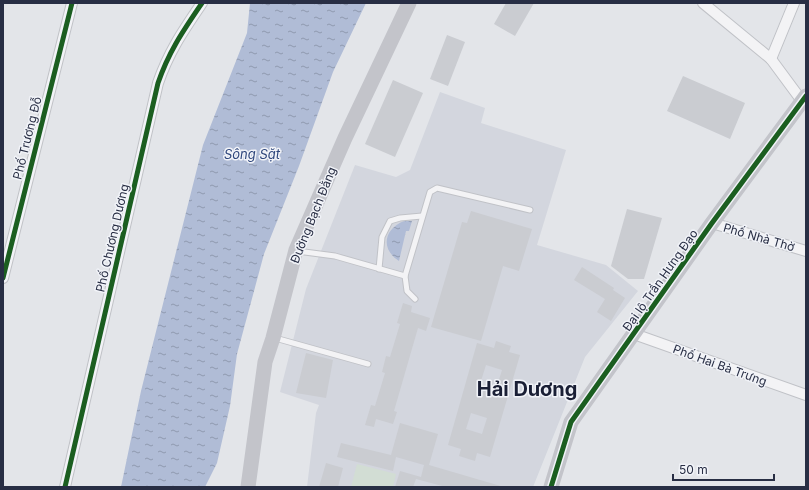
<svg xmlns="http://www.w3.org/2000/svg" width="809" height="490" viewBox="0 0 809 490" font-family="Inter,sans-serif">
  <defs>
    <pattern id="water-ripples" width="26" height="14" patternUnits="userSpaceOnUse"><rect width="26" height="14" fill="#b0bcd6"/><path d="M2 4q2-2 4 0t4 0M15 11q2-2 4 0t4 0" fill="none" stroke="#8f99af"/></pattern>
  </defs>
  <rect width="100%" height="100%" fill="#e3e5e9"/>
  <path fill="#d3d6de" d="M440,92L485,108L481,123L566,150L537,245L606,265L638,291L585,357L533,487H307L316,413L319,405L280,392L306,289L355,165L396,177L410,170Z"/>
  <path fill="#d2ddd4" d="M357,464L396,474L393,487H351Z"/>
  <g fill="url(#water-ripples)">
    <path d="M250,3H366L333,72L299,166L264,254L237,354L230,406L217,463L205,487H121L141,391L203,145L247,33Z"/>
    <path d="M404,221H412L409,231H406L399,261C380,249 384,229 404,221Z"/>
  </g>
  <g fill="#caccd1" fill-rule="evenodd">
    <path d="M506,3H534L515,36L494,24Z"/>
    <path d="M447,35L465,42L448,86L430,79Z"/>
    <path d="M683,76L745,103L730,139L667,111Z"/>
    <path d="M393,80L423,93L395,157L365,144Z"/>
    <path d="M627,209L662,218L644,279H628L611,266Z"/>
    <path d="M471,211L532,229L519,271L503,266L481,341L431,327L462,222L467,223Z"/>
    <path d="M582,267L614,288L613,290L625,298L611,321L597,312L605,299L574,280Z"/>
    <path d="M403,303L412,306L411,312L430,318L426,331L418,328L394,411L397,412L393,424L376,419L374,427L365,425L371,405L375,406L385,373L382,372L386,356L390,357L400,324L397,323Z"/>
    <path d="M496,341L511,346L509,352L520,355L490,457L477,453L475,461L459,456L461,449L448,445L477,343L494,348ZM486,365L502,370L496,389L480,384ZM471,413L487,418L482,434L466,429Z"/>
    <path d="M306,353L333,360L326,398L296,393Z"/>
    <path d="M400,423L438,434L429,465L504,487H446L416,479L413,487H395L400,471L421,477L424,465L396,457L393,471L337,457L341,443L391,455Z"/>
    <path d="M326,463L343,468L338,487H319Z"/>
  </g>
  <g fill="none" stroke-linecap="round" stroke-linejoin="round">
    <g stroke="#c0c2c7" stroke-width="7">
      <g id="lane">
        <path d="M297,251L335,256L405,276"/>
        <path d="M379,269L382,237L390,221L400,218L422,216"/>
        <path d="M415,299L407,291L405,276L430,192L437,188L530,210"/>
        <path d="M275,338L368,364"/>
      </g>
    </g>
    <g stroke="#c0c2c7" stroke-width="12">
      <g id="street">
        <path d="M703,3L771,59L802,101L806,103"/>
        <path d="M771,59L794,3"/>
        <path d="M712,223L806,251"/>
        <path d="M3,278L72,3"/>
        <path d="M634,334L806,395"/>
        <path d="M65,487L158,83C169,51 183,31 202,3"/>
      </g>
    </g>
    <use href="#lane" stroke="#f3f3f5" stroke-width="5"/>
    <use href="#street" stroke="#f3f3f5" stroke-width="10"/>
    <g stroke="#c3c4ca" stroke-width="15">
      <path d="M248,487L265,362L273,338L296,250L345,138L409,3"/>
      <path d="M551,487L571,422L712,223L806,96"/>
    </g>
    <g stroke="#f1f3f8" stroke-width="8">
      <g id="cycleway">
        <path d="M3,278L72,3"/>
        <path d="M65,487L158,83C169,51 183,31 202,3"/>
        <path d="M551,487L571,422L712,223L806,96"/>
      </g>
    </g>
    <use href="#cycleway" stroke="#1b5e20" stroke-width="5"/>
  </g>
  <g text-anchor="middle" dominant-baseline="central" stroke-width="3" stroke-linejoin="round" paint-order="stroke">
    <g font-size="12" fill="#282e44" stroke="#f1f3f8">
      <text transform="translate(27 138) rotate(-76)">Phố Trương Đỗ</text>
      <text transform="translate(313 215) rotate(-68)">Đường Bạch Đằng</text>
      <text transform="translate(759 237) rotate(16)">Phố Nhà Thờ</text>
      <text transform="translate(112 238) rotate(-77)">Phố Chương Dương</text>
      <text transform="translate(660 280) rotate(-55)">Đại lộ Trần Hưng Đạo</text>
      <text transform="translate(720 365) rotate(20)">Phố Hai Bà Trưng</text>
    </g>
    <g font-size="13" font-style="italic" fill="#2e467c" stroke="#f1f3f8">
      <text x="252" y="154">Sông Sặt</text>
    </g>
    <g font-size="20" font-weight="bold" fill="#1a1f35" stroke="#f1f3f8">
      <text x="527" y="389">Hải Dương</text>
    </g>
  </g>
  <rect width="809" height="490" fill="none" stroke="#282e44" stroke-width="8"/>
  <path d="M673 474v6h101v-6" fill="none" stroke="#282e44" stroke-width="2"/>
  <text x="679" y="474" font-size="12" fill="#282e44" stroke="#f1f3f8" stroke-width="3" paint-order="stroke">50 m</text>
</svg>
